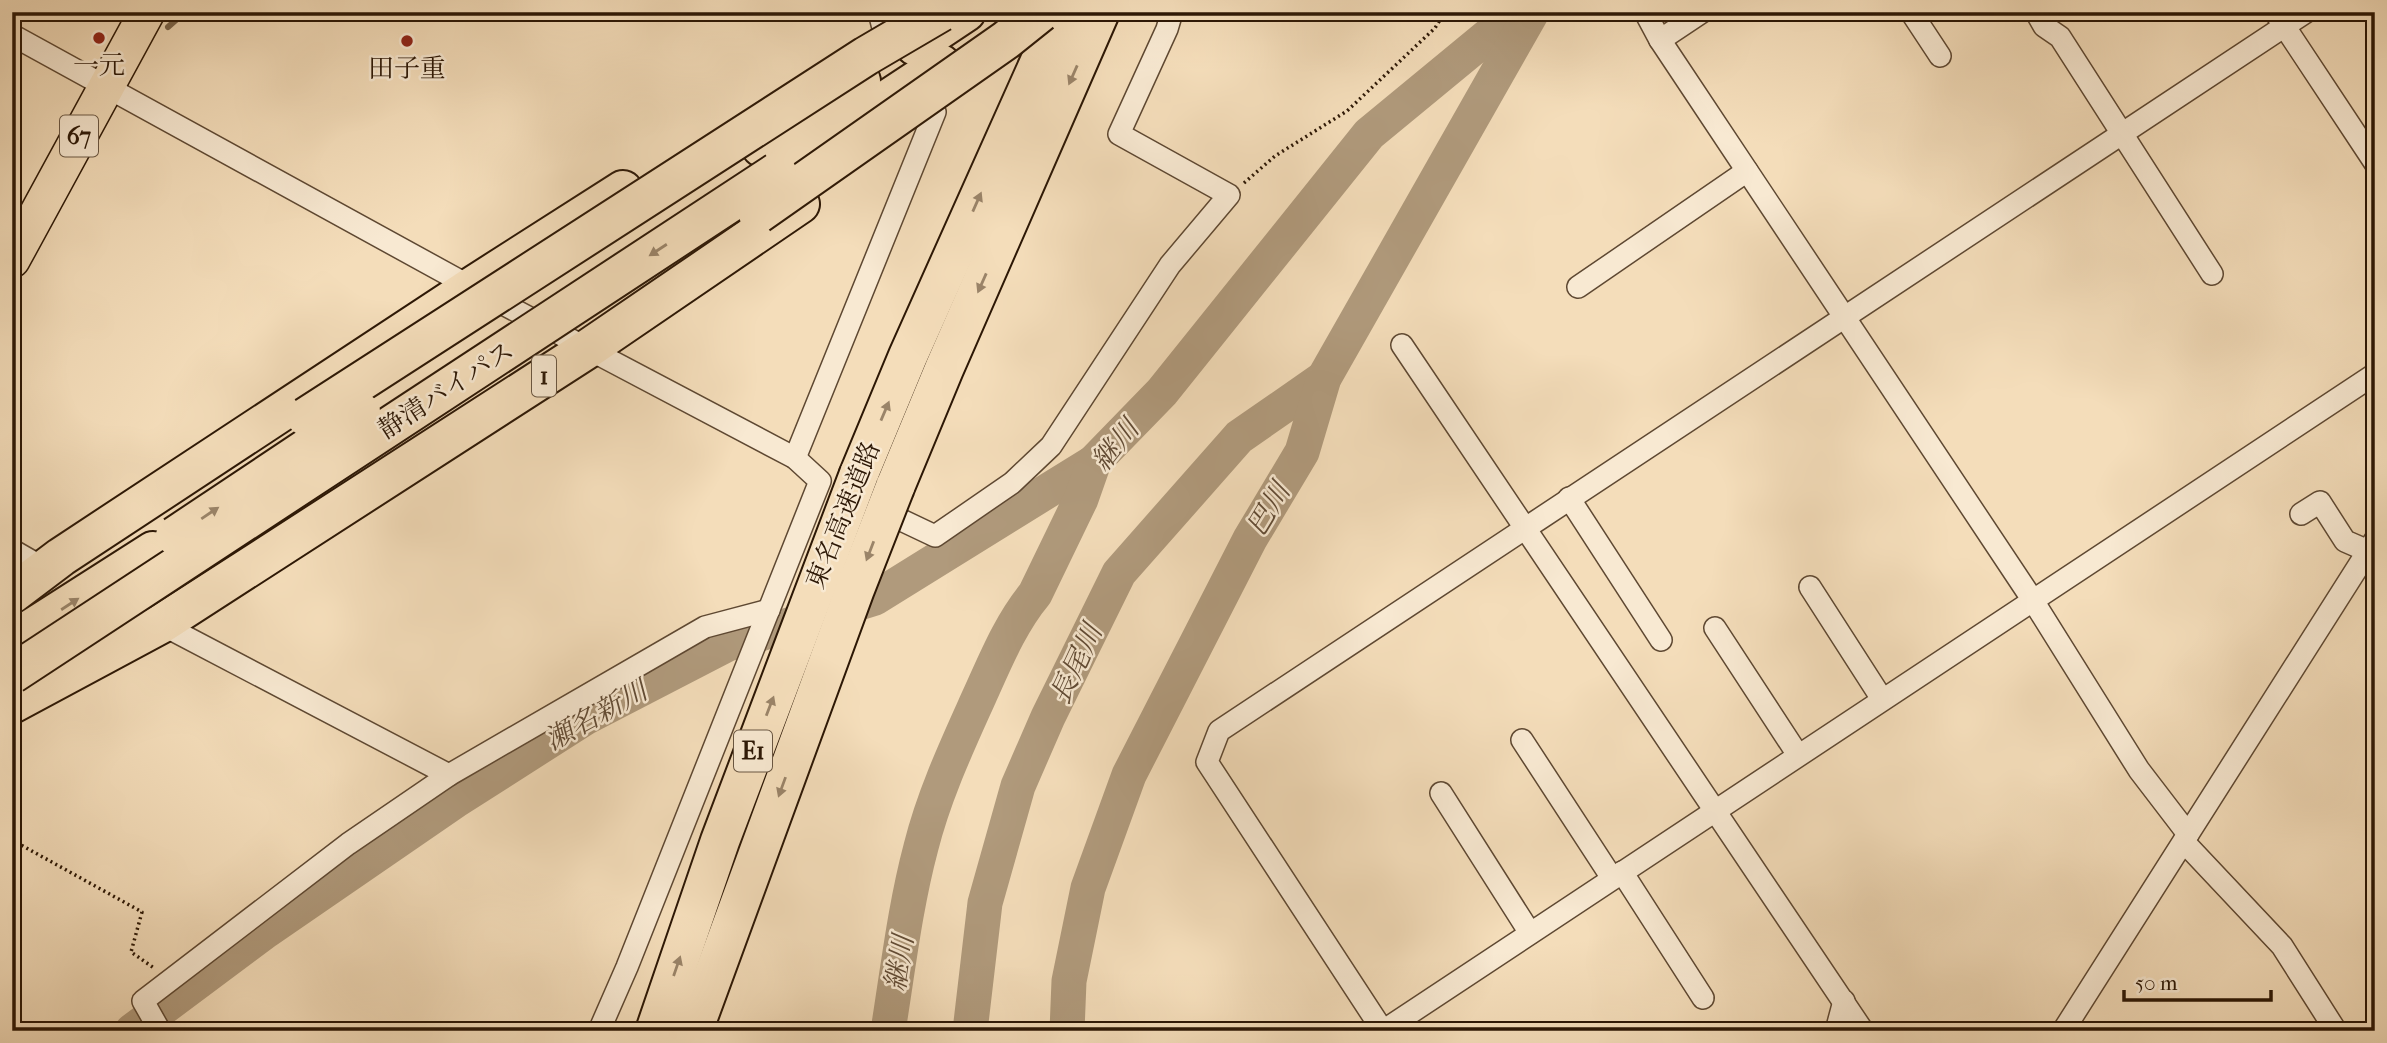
<svg xmlns="http://www.w3.org/2000/svg" width="2387" height="1043" viewBox="0 0 2387 1043" font-family="'IM FELL French Canon','Noto Serif JP',serif">
  <rect width="100%" height="100%" fill="#f4ddba"/>
  <filter id="stains"><feTurbulence type="fractalNoise" baseFrequency=".00286" numOctaves="4"/><feColorMatrix values="0 0 0 0 .2 0 0 0 0 .09 0 0 0 0 .02 0 0 0 .5 -.17"/></filter>
  <radialGradient id="worn" r=".72"><stop offset=".6" stop-color="#630" stop-opacity="0"/><stop offset="1" stop-color="#630" stop-opacity=".3"/></radialGradient>
  <g fill="none" stroke-linecap="round" stroke-linejoin="round">
    <path stroke="#7b664c" stroke-width="6" d="M168,27L185,12"/>
    <g stroke="#b09a7c" stroke-width="35">
      <path d="M132,1031L266,931L455,801L585,718L728,644L875,598L1094,462"/>
      <path d="M888,1031C898,969 905,907 921,847C934,795 957,746 979,697C995,662 1010,624 1035,594L1081,499L1094,462L1162,392L1369,134L1517,12"/>
      <path d="M970,1031L985,903L1018,786L1048,717L1119,573L1239,437L1324,378"/>
      <path d="M1067,1031L1069,981L1088,888L1129,775L1250,539L1302,452L1324,378L1532,12"/>
    </g>
    <g stroke="#5e4832" stroke-width="24">
      <g id="street">
        <path d="M879,12L884,32"/>
        <path d="M1645,12L1660,40L2032,599L2139,770L2188,834"/>
        <path d="M1911,12L1940,56"/>
        <path d="M2036,12L2044,26L2060,37L2212,274"/>
        <path d="M2275,12L2375,163"/>
        <path d="M2306,12L1219,731L1207,762L1383,1031L2375,374"/>
        <path d="M12,35L471,287L795,458L820,481L627,967L599,1031"/>
        <path d="M1660,40L1702,12"/>
        <path d="M1578,287L1747,171"/>
        <path d="M1402,345L1863,1031"/>
        <path d="M795,458L935,112"/>
        <path d="M1569,498L1661,640"/>
        <path d="M878,509L935,536L1012,483L1051,446L1170,265L1229,195L1119,134L1167,29L1172,12"/>
        <path d="M2301,514L2320,502L2345,541L2368,551"/>
        <path d="M12,550L45,569"/>
        <path d="M1810,587L1882,699"/>
        <path d="M1715,628L1798,755"/>
        <path d="M1522,740L1612,878"/>
        <path d="M449,775L705,627L769,610"/>
        <path d="M1441,793L1530,933"/>
        <path d="M2184,842L2282,946L2336,1031"/>
        <path d="M1622,872L1703,998"/>
        <path d="M160,1031L143,1001L348,844L449,775L161,624"/>
        <path d="M1836,1031L1844,1001"/>
        <path d="M2063,1031L2375,540"/>
      </g>
    </g>
    <g stroke="#2c1705" stroke-width="38">
      <path id="primary" d="M12,260L147,12"/>
    </g>
    <g stroke="#2c1705" stroke-width="42">
      <g id="highway">
        <path d="M915,46L966,12"/>
        <path d="M761,147L861,81"/>
        <path d="M777,172L941,64"/>
        <path d="M859,474L908,356L1062,12"/>
        <path d="M895,487L944,369L1100,12"/>
        <path d="M12,594L61,557L471,287L623,190"/>
        <path d="M12,641L153,551"/>
        <path d="M12,704L161,624L589,348L800,204"/>
      </g>
    </g>
    <g stroke="#2c1705" stroke-width="3.5" stroke-dasharray="2 3.5" stroke-linecap="butt">
      <path d="M1244,183L1275,156L1347,111L1435,28L1445,12"/>
      <path d="M12,840L142,912L131,952L154,968"/>
    </g>
    <use href="#street" stroke="#f8e9d2" stroke-width="21"/>
    <use href="#primary" stroke="#f4ddba" stroke-width="35"/>
    <use href="#highway" stroke="#f4ddba" stroke-width="38"/>
    <g stroke="#2c1705" stroke-width="42" stroke-linecap="butt">
      <g id="highway-bridge">
        <path d="M758,214L1006,40L1041,12"/>
        <path d="M306,417L866,56L941,12"/>
        <path d="M175,536L361,412"/>
        <path d="M12,674L777,172"/>
        <path d="M655,1031L720,841L859,474"/>
        <path d="M693,1031L855,589L895,487"/>
      </g>
    </g>
    <use href="#highway-bridge" stroke="#f4ddba" stroke-width="38"/>
  </g>
  <defs><path id="oneway-solid" d="M-6-.8H1V-3.2L6.5 0L1 3.2V.8H-6Z" transform="scale(1.75)"/></defs>
  <g fill="#9a8469">
    <use href="#oneway-solid" transform="translate(1073 75) rotate(114)"/>
    <use href="#oneway-solid" transform="translate(977 202) rotate(-66)"/>
    <use href="#oneway-solid" transform="translate(658 250) rotate(147)"/>
    <use href="#oneway-solid" transform="translate(982 283) rotate(114)"/>
    <use href="#oneway-solid" transform="translate(885 411) rotate(-67)"/>
    <use href="#oneway-solid" transform="translate(210 513) rotate(-34)"/>
    <use href="#oneway-solid" transform="translate(870 551) rotate(111)"/>
    <use href="#oneway-solid" transform="translate(70 604) rotate(-33)"/>
    <use href="#oneway-solid" transform="translate(770 706) rotate(-69)"/>
    <use href="#oneway-solid" transform="translate(782 787) rotate(110)"/>
    <use href="#oneway-solid" transform="translate(677 966) rotate(-71)"/>
  </g>
  <g fill="#8f2418" stroke="#f8e9d2" stroke-width="2.5">
    <circle cx="99" cy="38" r="7"/>
    <circle cx="407" cy="41" r="7"/>
  </g>
  <g text-anchor="middle" dominant-baseline="central" stroke-width="5" stroke-linejoin="round" paint-order="stroke">
    <g fill="#f8e9d2" stroke="#695642" stroke-width="2">
      <rect x="60" y="115.5" width="38" height="41" rx="5"/>
      <rect x="532" y="355.5" width="24" height="41" rx="5"/>
      <rect x="734" y="730.5" width="38" height="41" rx="5"/>
    </g>
    <g font-size="24" font-weight="bold" fill="#2c1705">
      <text x="79" y="136">67</text>
      <text x="544" y="376">1</text>
      <text x="753" y="751">E1</text>
    </g>
    <g font-size="26" fill="#2c1705" stroke="#f8e9d2">
      <text x="99" y="65">一元</text>
      <text x="407" y="68">田子重</text>
    </g>
    <g font-size="26" fill="#2c1705" stroke="#f8e9d2">
      <text transform="translate(446 390) rotate(-33)">静清バイパス</text>
      <text transform="translate(843 515) rotate(-68)">東名高速道路</text>
    </g>
    <g font-size="28" font-style="italic" fill="#614b35" stroke="#f8e9d2">
      <text transform="translate(1115 445) rotate(-51)">継川</text>
      <text transform="translate(1268 509) rotate(-59)">巴川</text>
      <text transform="translate(1076 664) rotate(-65)">長尾川</text>
      <text transform="translate(596 715) rotate(-29)">瀬名新川</text>
      <text transform="translate(899 963) rotate(-81)">継川</text>
    </g>
  </g>
  <rect width="2387" height="1043" fill="none" stroke="#f4ddba" stroke-width="42"/>
  <rect x="14" y="14" width="2359" height="1015" fill="none" stroke="#2c1705" stroke-width="3.5"/>
  <rect x="21" y="21" width="2345" height="1001" fill="none" stroke="#2c1705" stroke-width="2"/>
  <path d="M2124 990v10h147v-10" fill="none" stroke="#2c1705" stroke-width="3.5"/>
  <text x="2135" y="990" font-size="21" fill="#2c1705" stroke="#f8e9d2" stroke-width="5" paint-order="stroke">50 m</text>
  <rect width="100%" height="100%" filter="url(#stains)"/>
  <rect width="100%" height="100%" fill="url(#worn)"/>
</svg>
